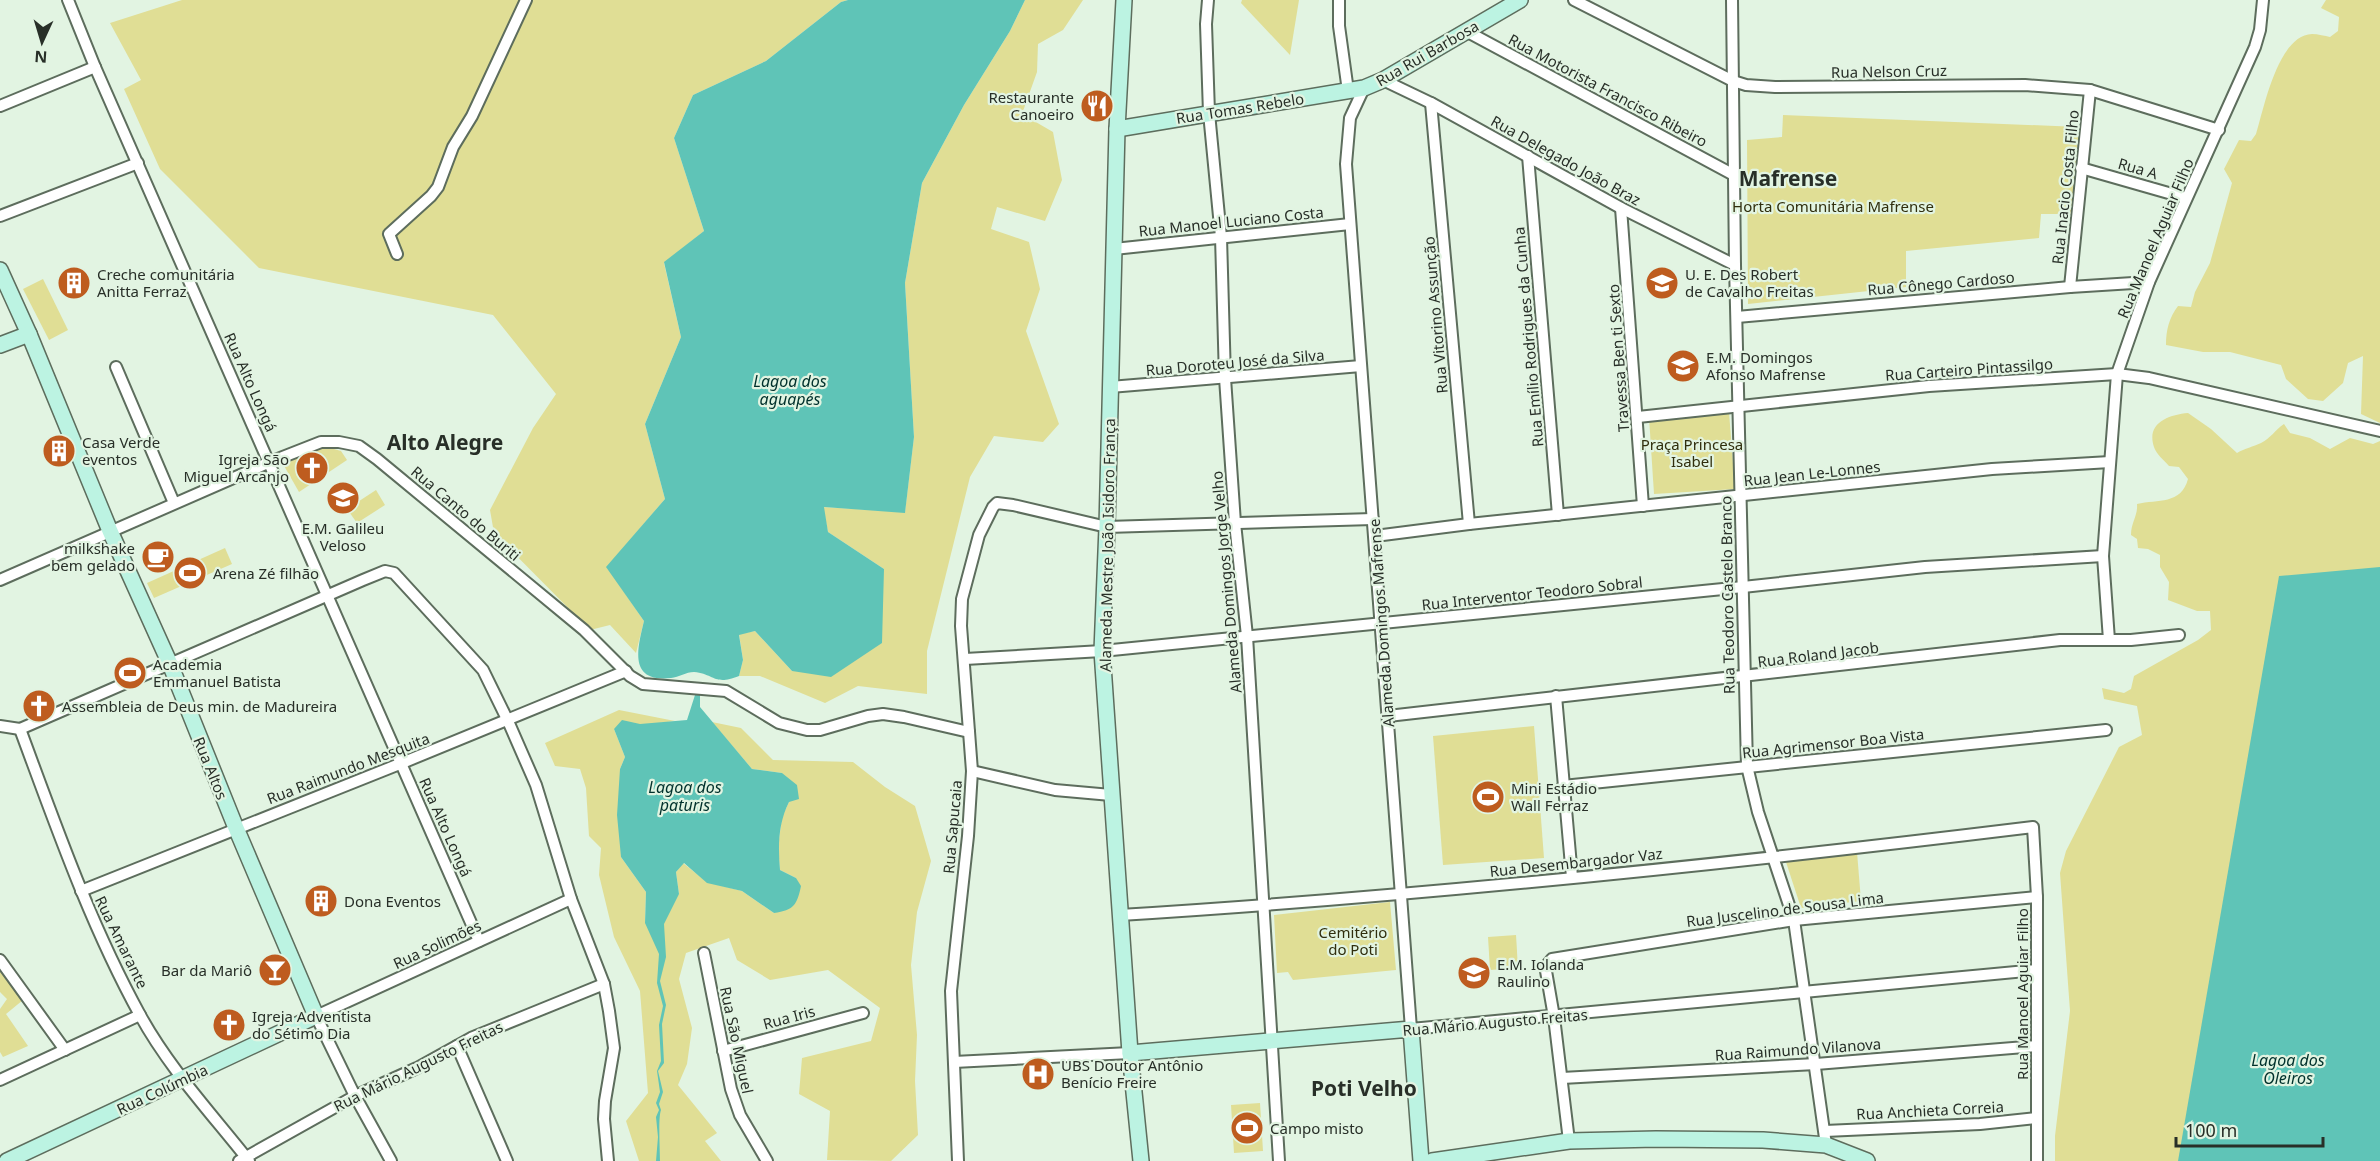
<svg xmlns="http://www.w3.org/2000/svg" width="2380" height="1161" viewBox="0 0 2380 1161" font-family="'Noto Sans',sans-serif">
  <rect width="100%" height="100%" fill="#e2f4e2"/>
  <g fill="#e0de95">
    <path d="M182,0H848L841,2L766,61L693,95L674,138L704,231L664,263L681,337L645,424L665,499L607,567L644,621L636,653L610,625L590,630L494,533L490,510L533,428L556,394L493,315L259,268L160,169L124,89L141,80L110,23Z"/>
    <path d="M1025,0H1083L1063,30L1038,44L1037,72L1022,114L1053,132L1062,180L1045,221L997,207L991,229L1029,242L1040,289L1026,331L1059,424L1043,442L994,436L970,477L927,651V694L858,686L825,703L760,676H739L743,660L739,634L755,631L792,671L884,569L828,532L823,507L905,512L914,437L905,283L922,183L964,105L1010,31Z"/>
    <path d="M1242,0H1299L1290,55L1241,3Z"/>
    <path d="M2326,0H2380V423L2361,414L2363,356L2348,363L2343,383L2323,401L2308,399L2286,379L2281,365L2230,352H2203L2166,345C2166,330 2169,318 2178,306L2191,307L2195,292L2210,263L2232,183L2224,169L2239,140L2251,141L2256,134C2264,108 2278,35 2312,34C2318,34 2325,36 2330,37L2338,31L2339,17L2321,8Z"/>
    <path d="M1783,115L2079,127L2071,214H2041L2039,238L1906,251V287L1748,304L1747,140L1782,137Z"/>
    <path d="M43,279L68,330L49,340L23,289Z"/>
    <path d="M1729,412L1735,489L1654,494L1649,417Z"/>
    <path d="M2188,413L2211,429L2237,453C2245,448 2253,447 2261,443C2271,438 2275,430 2284,424L2290,433L2310,438L2330,449L2350,438L2373,444L2380,441V1161H2055V1136L2070,1011L2060,873L2066,851L2119,747L2142,735L2137,706L2104,699L2102,688L2124,693L2131,689L2134,676L2198,640L2211,630L2210,611H2197L2168,600L2169,582L2160,567V555L2148,549L2138,548L2137,539L2131,535C2131,522 2138,516 2137,504C2158,499 2181,505 2188,479L2179,467L2169,466C2164,460 2156,454 2154,447C2146,423 2168,415 2188,413Z"/>
    <path d="M327,447L341,451L347,460L299,492L283,464L309,450Z"/>
    <path d="M376,490L385,505L357,523L347,509Z"/>
    <path d="M225,548L232,564L154,598L147,583Z"/>
    <path d="M619,710L675,721L614,729L625,757L620,769L621,857L646,892L645,923L679,894L676,872L683,863L707,882L742,891L774,913L796,878L780,870L778,847L782,817L789,802L782,773L752,769L712,722L741,728L773,760L853,762L885,787L915,806L931,861L917,912L911,965L917,1035L915,1081L918,1135L891,1161L827,1160L830,1111L799,1094L802,1058L871,1041L880,1008L828,970L770,980L737,960L729,938L686,953L679,979L692,1028L687,1064L678,1085L717,1133L705,1141L721,1161H639L626,1121L648,1093L640,991L614,937L599,875L601,848L589,836L586,788L580,769L555,766L545,743Z"/>
    <path d="M1534,726L1544,858L1443,865L1433,736Z"/>
    <path d="M1857,852L1861,901L1801,908L1785,859Z"/>
    <path d="M1390,902L1396,970L1293,980L1288,972L1277,973L1274,915Z"/>
    <path d="M1516,935L1518,968L1490,970L1488,937Z"/>
    <path d="M0,970L23,1000L6,1014L28,1046L3,1057L0,1052V1009L7,999L0,992Z"/>
    <path d="M1260,1103L1263,1151L1234,1153L1231,1105Z"/>
  </g>
  <g fill="#5fc4b7">
    <path d="M848,0H1025L1010,31L964,105L922,183L905,283L914,437L905,513L824,507L828,532L884,569L882,643L831,677L792,671L755,631L739,635L743,660L739,676C714,686 715,674 694,672C686,672 679,677 671,678C627,683 638,647 644,621L606,567L665,499L645,424L681,337L664,262L704,231L674,138L693,95L766,61L841,2Z"/>
    <path d="M2380,567V1161H2178L2279,576Z"/>
    <path d="M695,695H700V707L752,769L782,773L797,785L799,799L789,802C778,824 778,846 780,870L796,878L801,886C797,905 794,910 774,913L742,891L707,883L684,863L676,872L679,894L664,924L666,957L660,981L666,1005L662,1024L664,1063L658,1071L663,1092L659,1104L661,1110C658,1118 660,1149 660,1161H656L658,1137L656,1117L659,1110L656,1103L660,1092L657,1071L661,1061L659,1025L663,1006L657,983L659,954L645,923L646,892L621,857L617,815L620,769L625,757L614,729L622,720L640,724L687,720Z"/>
  </g>
  <g fill="none" stroke-linecap="round" stroke-linejoin="round">
    <g stroke="#5d6d5d" stroke-width="14">
      <g id="street">
        <path d="M68,0L95,67L479,941"/>
        <path d="M1208,0L1206,24L1209,113L1221,237L1225,378L1235,523L1247,636L1279,1161"/>
        <path d="M1339,0V26L1348,91"/>
        <path d="M1574,0L1733,81L1746,85L1775,87L2025,85L2090,90L2219,130"/>
        <path d="M1732,0L1735,265L1747,766L1758,812L1794,920L1826,1145"/>
        <path d="M1466,31L1734,175"/>
        <path d="M1383,80L1431,103L1621,208L1735,265"/>
        <path d="M1364,88L1350,118L1346,164L1411,1029L2036,970"/>
        <path d="M1431,103L1469,524"/>
        <path d="M0,106L95,67"/>
        <path d="M1528,156L1558,515"/>
        <path d="M2081,168L2186,198"/>
        <path d="M1621,208L1643,506"/>
        <path d="M0,216L138,163"/>
        <path d="M1114,249L1350,224"/>
        <path d="M397,254L389,234L431,196L438,187L453,147L472,116L526,0"/>
        <path d="M2070,287L2090,90"/>
        <path d="M1737,317L2070,287L2149,282"/>
        <path d="M116,367L174,503"/>
        <path d="M1110,387L1361,366"/>
        <path d="M1638,417L1929,386L2117,374L2149,378L2380,431"/>
        <path d="M1375,536L1469,524L1992,469L2110,462"/>
        <path d="M0,580L270,462L321,442H339L359,446L377,459L584,630L630,676L643,684L726,691L779,723L807,730H820L868,716L883,714L904,717L969,732"/>
        <path d="M2109,640L2103,556L2117,374L2149,282L2255,47L2260,30L2263,0"/>
        <path d="M965,659L1102,651L1743,587L1925,567L2103,556"/>
        <path d="M1556,696L1572,877"/>
        <path d="M1388,716L2060,640H2131L2179,635"/>
        <path d="M0,726L20,729"/>
        <path d="M20,729L363,580L385,571L394,573L483,670L508,721L536,785L571,899L604,984L609,1011L614,1048L605,1101L604,1119L608,1161"/>
        <path d="M20,729C56,826 90,924 140,1015C169,1068 211,1113 249,1161"/>
        <path d="M972,771L1055,790L1111,795"/>
        <path d="M1563,786L2106,730"/>
        <path d="M81,891L402,763L626,671"/>
        <path d="M1120,915C1425,896 1730,864 2033,827L2037,897V1161"/>
        <path d="M704,953L731,1089L740,1115L767,1161"/>
        <path d="M0,960L65,1050"/>
        <path d="M457,1046L507,1161"/>
        <path d="M723,1051L863,1013"/>
        <path d="M954,1062L1130,1053"/>
        <path d="M1562,1078L1816,1064L2036,1046"/>
        <path d="M0,1080L140,1015"/>
        <path d="M1825,1131L1980,1124L2037,1118"/>
        <path d="M1569,1141L1554,1017L1546,971L1547,965L1552,959L1794,920L2037,897"/>
        <path d="M239,1161L355,1096L417,1068L471,1038L604,984"/>
        <path d="M391,1161L355,1096L316,1016L571,899"/>
        <path d="M958,1161L951,991L968,836L972,771L961,626L962,599L979,535L993,507L997,503L1013,505L1107,527L1373,519"/>
      </g>
    </g>
    <g stroke="#5d6d5d" stroke-width="18">
      <g id="secondary">
        <path d="M1124,0L1117,129L1107,527L1102,651L1130,1053L1141,1161"/>
        <path d="M1117,129L1364,88L1383,80L1520,0"/>
        <path d="M0,270L29,334L110,531L170,664L236,828L316,1016L7,1161"/>
        <path d="M0,345L29,334"/>
        <path d="M1130,1053L1411,1029L1421,1161"/>
        <path d="M1432,1161L1569,1141L1656,1139L1763,1140L1826,1145L1867,1161"/>
      </g>
    </g>
    <use href="#street" stroke="#fff" stroke-width="10"/>
    <use href="#secondary" stroke="#bcf3e2" stroke-width="15"/>
  </g>
  <defs>
    <g id="restaurant-disc" transform="scale(1.725)"><circle r="9.5" fill="#be5c1f" stroke="#e2f4e2"/><path d="M-5-6h1v4h1v-4h1v4h1v-4h1v5L-1.5 .5V6h-2V.5L-5-1ZM5-6V6H3V1.5H1.5Q1.5-4 5-6Z" fill="#fff"/></g>
    <g id="building-disc" transform="scale(1.725)"><circle r="9.5" fill="#be5c1f" stroke="#e2f4e2"/><path d="M-4-6H4V6H1V3H-1V6H-4ZM-2.5-4.3h1.7v1.8h-1.7ZM.8-4.3h1.7v1.8H.8ZM-2.5-1h1.7V.8h-1.7ZM.8-1h1.7V.8H.8Z" fill="#fff"/></g>
    <g id="school-disc" transform="scale(1.725)"><circle r="9.5" fill="#be5c1f" stroke="#e2f4e2"/><path d="M0-5L7-2L0 1L-7-2ZM-4 1L0 2.5L4 1V4Q0 6-4 4Z" fill="#fff"/></g>
    <g id="church-disc" transform="scale(1.725)"><circle r="9.5" fill="#be5c1f" stroke="#e2f4e2"/><path d="M-1.2-6h2.4v3.5h3.3v2.4h-3.3V6h-2.4V-.1h-3.3v-2.4h3.3Z" fill="#fff"/></g>
    <g id="cafe-disc" transform="scale(1.725)"><circle r="9.5" fill="#be5c1f" stroke="#e2f4e2"/><path d="M-5.5-4.5H6V0H3Q3 3.5 0 3.5H-2.5Q-5.5 3.5-5.5 0ZM3-3.2v2h1.7v-2ZM-6 4.5H4V6H-6Z" fill="#fff"/></g>
    <g id="stadium-disc" transform="scale(1.725)"><circle r="9.5" fill="#be5c1f" stroke="#e2f4e2"/><path d="M0-5a6.5 5 0 1 0 0 10a6.5 5 0 1 0 0-10ZM-3.5-1.8h7v3.6h-7Z" fill="#fff"/></g>
    <g id="bar-disc" transform="scale(1.725)"><circle r="9.5" fill="#be5c1f" stroke="#e2f4e2"/><path d="M-6-5H6L.8 .8V4.5H3.5V6h-7V4.5H-.8V.8Z" fill="#fff"/></g>
    <g id="hospital-disc" transform="scale(1.725)"><circle r="9.5" fill="#be5c1f" stroke="#e2f4e2"/><path d="M-5-5h3v3.5h4V-5h3V5h-3V1.5h-4V5h-3Z" fill="#fff"/></g>
  </defs>
  <g fill-rule="evenodd">
    <use href="#restaurant-disc" x="1097" y="106"/>
    <use href="#building-disc" x="74" y="283"/>
    <use href="#school-disc" x="1662" y="283"/>
    <use href="#school-disc" x="1683" y="366"/>
    <use href="#building-disc" x="59" y="451"/>
    <use href="#church-disc" x="312" y="468"/>
    <use href="#school-disc" x="343" y="498"/>
    <use href="#cafe-disc" x="158" y="557"/>
    <use href="#stadium-disc" x="190" y="573"/>
    <use href="#stadium-disc" x="130" y="673"/>
    <use href="#church-disc" x="39" y="706"/>
    <use href="#stadium-disc" x="1488" y="797"/>
    <use href="#building-disc" x="321" y="901"/>
    <use href="#bar-disc" x="275" y="970"/>
    <use href="#school-disc" x="1474" y="973"/>
    <use href="#church-disc" x="229" y="1025"/>
    <use href="#hospital-disc" x="1038" y="1074"/>
    <use href="#stadium-disc" x="1247" y="1128"/>
  </g>
  <g text-anchor="middle" dominant-baseline="central" stroke-width="4.5" stroke-linejoin="round" paint-order="stroke">
    <g font-size="15" fill="#282f28" stroke="#e2f4e2">
      <text transform="translate(1427 53) rotate(-30)">Rua Rui Barbosa</text>
      <text transform="translate(1889 71) rotate(-1)">Rua Nelson Cruz</text>
      <text transform="translate(1608 90) rotate(28)">Rua Motorista Francisco Ribeiro</text>
      <text transform="translate(1240 108) rotate(-9)">Rua Tomas Rebelo</text>
      <text transform="translate(1566 160) rotate(29)">Rua Delegado João Braz</text>
      <text transform="translate(2138 168) rotate(16)">Rua A</text>
      <text transform="translate(2065 187) rotate(-84)">Rua Inacio Costa Filho</text>
      <text transform="translate(1231 221) rotate(-6)">Rua Manoel Luciano Costa</text>
      <text transform="translate(2155 238) rotate(-67)">Rua Manoel Aguiar Filho</text>
      <text transform="translate(1941 283) rotate(-5)">Rua Cônego Cardoso</text>
      <text transform="translate(1435 315) rotate(-95)">Rua Vitorino Assunção</text>
      <text transform="translate(1528 337) rotate(-95)">Rua Emílio Rodrigues da Cunha</text>
      <text transform="translate(1618 358) rotate(-94)">Travessa Ben ti Sexto</text>
      <text transform="translate(1235 362) rotate(-5)">Rua Doroteu José da Silva</text>
      <text transform="translate(1969 369) rotate(-4)">Rua Carteiro Pintassilgo</text>
      <text transform="translate(251 382) rotate(66)">Rua Alto Longá</text>
      <text transform="translate(1812 473) rotate(-6)">Rua Jean Le-Lonnes</text>
      <text transform="translate(466 513) rotate(40)">Rua Canto do Buriti</text>
      <text transform="translate(1107 545) rotate(-89)">Alameda Mestre João Isidoro França</text>
      <text transform="translate(1226 582) rotate(-95)">Alameda Domingos Jorge Velho</text>
      <text transform="translate(1532 593) rotate(-6)">Rua Interventor Teodoro Sobral</text>
      <text transform="translate(1727 595) rotate(-91)">Rua Teodoro Castelo Branco</text>
      <text transform="translate(1381 623) rotate(-94)">Alameda Domingos Mafrense</text>
      <text transform="translate(1818 654) rotate(-7)">Rua Roland Jacob</text>
      <text transform="translate(1833 743) rotate(-6)">Rua Agrimensor Boa Vista</text>
      <text transform="translate(211 768) rotate(68)">Rua Altos</text>
      <text transform="translate(348 768) rotate(-21)">Rua Raimundo Mesquita</text>
      <text transform="translate(446 827) rotate(66)">Rua Alto Longá</text>
      <text transform="translate(952 827) rotate(-85)">Rua Sapucaia</text>
      <text transform="translate(1576 862) rotate(-6)">Rua Desembargador Vaz</text>
      <text transform="translate(1785 909) rotate(-7)">Rua Juscelino de Sousa Lima</text>
      <text transform="translate(122 942) rotate(64)">Rua Amarante</text>
      <text transform="translate(437 944) rotate(-25)">Rua Solimões</text>
      <text transform="translate(2022 994) rotate(-90)">Rua Manoel Aguiar Filho</text>
      <text transform="translate(789 1017) rotate(-15)">Rua Iris</text>
      <text transform="translate(1495 1022) rotate(-5)">Rua Mário Augusto Freitas</text>
      <text transform="translate(737 1040) rotate(78)">Rua São Miguel</text>
      <text transform="translate(1798 1049) rotate(-4)">Rua Raimundo Vilanova</text>
      <text transform="translate(418 1066) rotate(-26)">Rua Mário Augusto Freitas</text>
      <text transform="translate(162 1089) rotate(-25)">Rua Colúmbia</text>
      <text transform="translate(1930 1110) rotate(-3)">Rua Anchieta Correia</text>
    </g>
    <g font-size="15" fill="#282f28" stroke="#e2f4e2" text-anchor="start">
      <text x="1074" y="97" text-anchor="end">Restaurante<tspan x="1074" dy="17">Canoeiro</tspan></text>
      <text x="97" y="274">Creche comunitária<tspan x="97" dy="17">Anitta Ferraz</tspan></text>
      <text x="1685" y="274">U. E. Des Robert<tspan x="1685" dy="17">de Cavalho Freitas</tspan></text>
      <text x="1706" y="357">E.M. Domingos<tspan x="1706" dy="17">Afonso Mafrense</tspan></text>
      <text x="82" y="442">Casa Verde<tspan x="82" dy="17">eventos</tspan></text>
      <text x="289" y="459" text-anchor="end">Igreja São<tspan x="289" dy="17">Miguel Arcanjo</tspan></text>
      <text x="343" y="528" text-anchor="middle">E.M. Galileu<tspan x="343" dy="17">Veloso</tspan></text>
      <text x="135" y="548" text-anchor="end">milkshake<tspan x="135" dy="17">bem gelado</tspan></text>
      <text x="213" y="573">Arena Zé filhão</text>
      <text x="153" y="664">Academia<tspan x="153" dy="17">Emmanuel Batista</tspan></text>
      <text x="62" y="706">Assembleia de Deus min. de Madureira</text>
      <text x="1511" y="788">Mini Estádio<tspan x="1511" dy="17">Wall Ferraz</tspan></text>
      <text x="344" y="901">Dona Eventos</text>
      <text x="1497" y="964">E.M. Iolanda<tspan x="1497" dy="17">Raulino</tspan></text>
      <text x="252" y="970" text-anchor="end">Bar da Mariô</text>
      <text x="252" y="1016">Igreja Adventista<tspan x="252" dy="17">do Sétimo Dia</tspan></text>
      <text x="1061" y="1065">UBS Doutor Antônio<tspan x="1061" dy="17">Benício Freire</tspan></text>
      <text x="1270" y="1128">Campo misto</text>
    </g>
    <g font-size="15" fill="#302e0d" stroke="#e2f4e2">
      <text x="1833" y="206">Horta Comunitária Mafrense</text>
      <text x="1692" y="444">Praça Princesa<tspan x="1692" dy="17">Isabel</tspan></text>
      <text x="1353" y="932">Cemitério<tspan x="1353" dy="17">do Poti</tspan></text>
    </g>
    <g font-size="16" font-style="italic" fill="#00312c" stroke="#e2f4e2">
      <text x="790" y="381">Lagoa dos<tspan x="790" dy="18">aguapés</tspan></text>
      <text x="685" y="787">Lagoa dos<tspan x="685" dy="18">paturis</tspan></text>
      <text x="2288" y="1060">Lagoa dos<tspan x="2288" dy="18">Oleiros</tspan></text>
    </g>
    <g font-size="21" font-weight="bold" fill="#282f28" stroke="#e2f4e2">
      <text x="1788" y="178">Mafrense</text>
      <text x="445" y="442">Alto Alegre</text>
      <text x="1364" y="1088">Poti Velho</text>
    </g>
  </g>
  <g transform="translate(42 42) rotate(184)" stroke="#e2f4e2" stroke-width="4.5" paint-order="stroke">
  <path d="M0-4.5L10 22L0 15L-10 22Z" fill="#282f28"/>
  <text y="-9" font-size="16" font-weight="bold" text-anchor="middle" fill="#282f28">N</text>
  </g>
  <path d="M2176 1137v9h147v-9" fill="none" stroke="#282f28" stroke-width="3"/>
  <text x="2185" y="1137" font-size="18" fill="#282f28" stroke="#e2f4e2" stroke-width="4.5" paint-order="stroke">100 m</text>
</svg>
